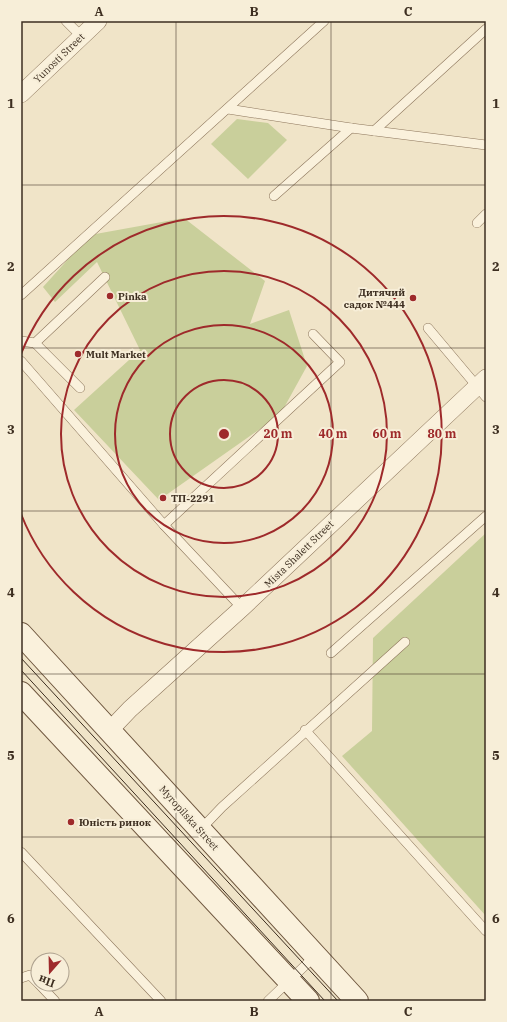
<svg xmlns="http://www.w3.org/2000/svg" width="507" height="1022" viewBox="0 0 507 1022" font-family="'IBM Plex Serif',serif">
  <rect width="100%" height="100%" fill="#f0e4c8"/>
  <g fill="#c9cf9b">
    <path d="M237,119L268,123L287,140L248,179L211,144Z"/>
    <path d="M184,218L265,281L250,324L289,310L307,366L280,415L159,500L74,410L140,350L97,262L55,302L43,287L90,235Z"/>
    <path d="M486,533V916L342,756L372,731L373,638Z"/>
  </g>
  <g fill="none" stroke-linecap="round" stroke-linejoin="round">
    <g stroke="#8d765c" stroke-width="10">
      <g id="lane">
        <path d="M66,21L81,36"/>
        <path d="M228,109L351,128"/>
        <path d="M374,131L486,29"/>
        <path d="M274,196L351,128L486,145"/>
        <path d="M477,223L486,214"/>
        <path d="M21,295L324,21"/>
        <path d="M428,328L486,397"/>
        <path d="M21,341L35,343L105,277"/>
        <path d="M35,343L80,388"/>
        <path d="M21,361L164,525L242,608"/>
        <path d="M164,525L340,362L313,334"/>
        <path d="M331,653L486,516"/>
        <path d="M305,730L486,931"/>
        <path d="M200,830L222,807L405,642"/>
        <path d="M21,852L161,1001"/>
        <path d="M21,978L30,975L38,983"/>
        <path d="M39,984L55,1001"/>
        <path d="M268,1001L315,956"/>
      </g>
    </g>
    <g stroke="#8d765c" stroke-width="18">
      <g id="street">
        <path d="M21,94L98,21"/>
        <path d="M110,730L130,709L242,608L486,378"/>
      </g>
    </g>
    <g stroke="#6f573f" stroke-width="24">
      <g id="secondary">
        <path d="M21,634L357,1001"/>
        <path d="M21,693L308,1001"/>
      </g>
    </g>
    <use href="#lane" stroke="#faf1dc" stroke-width="9"/>
    <use href="#street" stroke="#faf1dc" stroke-width="17"/>
    <use href="#secondary" stroke="#faf1dc" stroke-width="22"/>
    <g stroke="#3d2e20" stroke-width="1">
      <path d="M21,658L338,1001"/>
      <path d="M21,670L325,1001"/>
    </g>
  </g>
  <path fill="none" stroke="#3d2e20" stroke-width="1" stroke-opacity="0.55" d="M176,21V1001M331,21V1001M21,185H486M21,348H486M21,511H486M21,674H486M21,837H486"/>
  <g fill="none" stroke="#9e2a2b" stroke-width="2">
    <circle cx="224" cy="434" r="54"/>
    <circle cx="224" cy="434" r="109"/>
    <circle cx="224" cy="434" r="163"/>
    <path d="M21 354A218 218 0 1 1 21 514"/>
  </g>
  <g fill="#9e2a2b" stroke="#f7eed8" stroke-width="1.5">
    <circle cx="110" cy="296" r="4"/>
    <circle cx="413" cy="298" r="4"/>
    <circle cx="78" cy="354" r="4"/>
    <circle cx="163" cy="498" r="4"/>
    <circle cx="71" cy="822" r="4"/>
  </g>
  <g text-anchor="middle" dominant-baseline="central" stroke-width="4" stroke-linejoin="round" paint-order="stroke">
    <g font-size="10" fill="#3d2e20" stroke="#f7eed8">
      <text transform="translate(59 58) rotate(-44)">Yunosti Street</text>
      <text transform="translate(299 554) rotate(-44)">Mista Shalett Street</text>
      <text transform="translate(189 818) rotate(48)">Myropilska Street</text>
    </g>
    <g font-size="10" font-weight="bold" fill="#3d2e20" stroke="#f7eed8" text-anchor="start">
      <text x="405" y="292" text-anchor="end">Дитячий<tspan x="405" dy="12">садок №444</tspan></text>
      <text x="118" y="296">Pinka</text>
      <text x="86" y="354">Mult Market</text>
      <text x="171" y="498">ТП-2291</text>
      <text x="79" y="822">Юність ринок</text>
    </g>
  </g>
  <circle cx="224" cy="434" r="6" fill="#9e2a2b" stroke="#f7eed8" stroke-width="2"/>
  <g font-size="12" text-anchor="middle" font-weight="bold" fill="#9e2a2b" stroke="#f7eed8" stroke-width="4" stroke-linejoin="round" paint-order="stroke">
    <text x="278" y="438">20 m</text>
    <text x="333" y="438">40 m</text>
    <text x="387" y="438">60 m</text>
    <text x="442" y="438">80 m</text>
  </g>
  <rect width="507" height="1022" fill="none" stroke="#f7eed8" stroke-width="44"/>
  <g transform="translate(50 972) rotate(200)"><circle r="19" fill="#f7eed8" stroke="#ada18e"/>
  <path d="M0-3L7 15L0 10L-7 15Z" fill="#9e2a2b"/>
  <text y="-6" font-size="11" font-weight="bold" text-anchor="middle" fill="#3d2e20">Пн</text>
  </g>
  <rect x="22" y="22" width="463" height="978" fill="none" stroke="#3d2e20" stroke-width="1.5"/>
  <g font-size="13" text-anchor="middle" font-weight="bold" fill="#3d2e20">
    <text x="99" y="16">A</text>
    <text x="254" y="16">B</text>
    <text x="408" y="16">C</text>
    <text x="11" y="108">1</text>
    <text x="496" y="108">1</text>
    <text x="11" y="271">2</text>
    <text x="496" y="271">2</text>
    <text x="11" y="434">3</text>
    <text x="496" y="434">3</text>
    <text x="11" y="597">4</text>
    <text x="496" y="597">4</text>
    <text x="11" y="760">5</text>
    <text x="496" y="760">5</text>
    <text x="11" y="923">6</text>
    <text x="496" y="923">6</text>
    <text x="99" y="1016">A</text>
    <text x="254" y="1016">B</text>
    <text x="408" y="1016">C</text>
  </g>
</svg>
